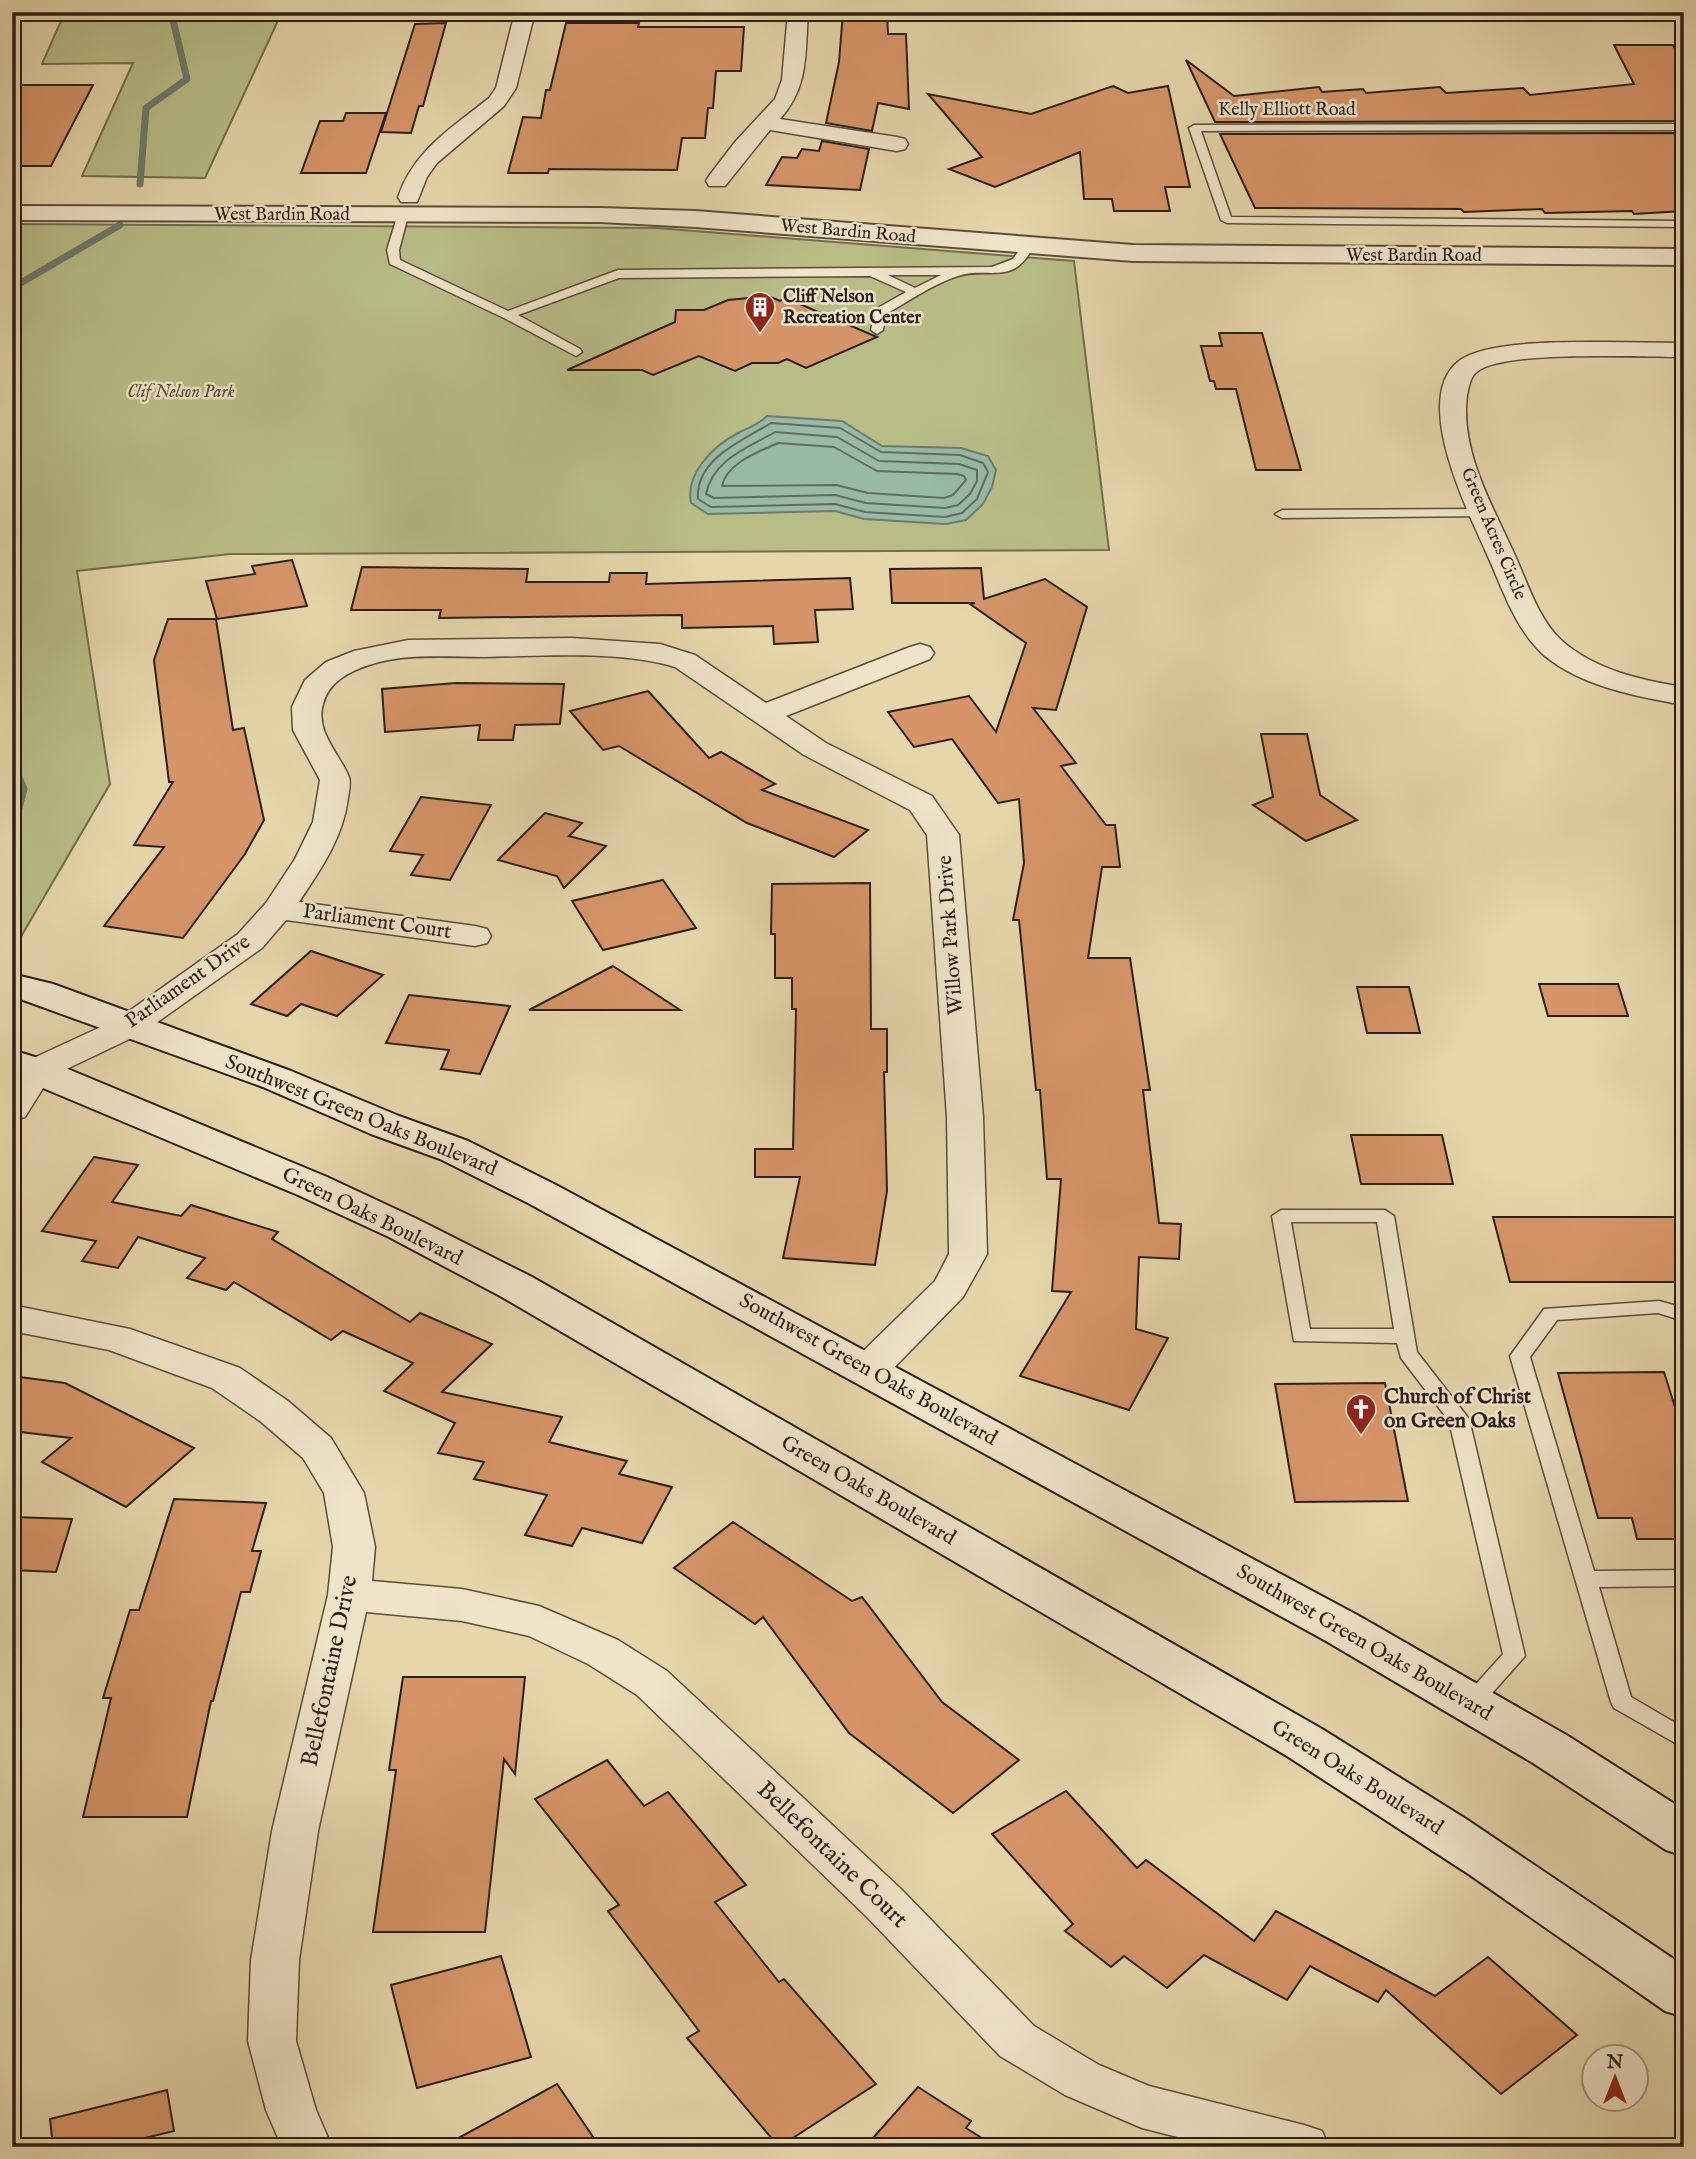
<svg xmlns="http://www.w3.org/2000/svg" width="1696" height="2159" viewBox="0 0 1696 2159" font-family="'IM FELL English',serif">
  <rect width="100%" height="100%" fill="#e6d6aa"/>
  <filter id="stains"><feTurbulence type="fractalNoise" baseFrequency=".00286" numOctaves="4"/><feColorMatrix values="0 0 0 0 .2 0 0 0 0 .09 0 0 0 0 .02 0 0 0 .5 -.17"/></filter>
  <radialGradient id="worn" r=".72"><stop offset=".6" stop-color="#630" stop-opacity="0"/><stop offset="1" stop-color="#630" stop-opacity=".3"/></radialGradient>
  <g fill="#b8bd86" stroke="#726e50" stroke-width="2">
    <path d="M65,12H282L205,178L82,176L133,63L42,64Z"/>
    <path d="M12,224L657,228L1074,261L1109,550L230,554L77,571L110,784L12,952Z"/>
  </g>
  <path fill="#97b9a6" stroke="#6c7b6e" stroke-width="2" d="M767,416L842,421L882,446L961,448L988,456L996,470L992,487L983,504L966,520L946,524L864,519L835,511L708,514L691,503C685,474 713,446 738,433C749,427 758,425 767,416Z"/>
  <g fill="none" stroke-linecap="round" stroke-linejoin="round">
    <g stroke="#616c60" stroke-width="2">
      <path d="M771,423L840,428L881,452L960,455L983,463L988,472L977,499L962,513L945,517L865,512L835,504L711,507L698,499C695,459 742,441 771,423Z"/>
      <path d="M775,432L837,437L879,461L959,464L977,470V481L970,494L958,505L945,508L866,503L835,495L714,498L706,494C713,459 748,448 775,432Z"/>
      <path d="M778,443L834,447L877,471L957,474L964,476L966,480L953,495L944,498L868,493L836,485L722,486C727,463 758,452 778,443Z"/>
    </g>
    <g stroke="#6c7b6e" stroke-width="7">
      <path d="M140,184L146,108L187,79L173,20L183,12"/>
      <path d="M12,288L120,225"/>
    </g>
    <path stroke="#6c7b6e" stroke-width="9" d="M12,764L23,789L12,830"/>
  </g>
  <g fill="#d69568" stroke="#2b1e19" stroke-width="2">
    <path d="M843,12H887L888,34H906L909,109L878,103L872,131L826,123L839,62Z"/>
    <path d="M446,23L423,106H419L411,133L381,132L415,24Z"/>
    <path d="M566,23H639L638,27H744L741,71H716L713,108H708L705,138H682L677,170L549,169L548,173H508L523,117L541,118L546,90H550Z"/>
    <path d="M1614,45H1673L1684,65V121L1215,122L1186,60L1234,96L1319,87L1322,92L1363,89L1366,93L1440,87L1446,93L1523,88L1530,95L1634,84Z"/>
    <path d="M12,85H93L51,166H12Z"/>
    <path d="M1113,86L1128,93L1168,86L1190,187H1165L1170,211H1114L1112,199H1084L1080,152L995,187L949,169L982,157L928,94L1031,114Z"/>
    <path d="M346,113H386L366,173H301L320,121H343Z"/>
    <path d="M1684,133V211L1634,214L1632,211L1545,213L1542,209L1464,212L1461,209L1255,208L1220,134Z"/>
    <path d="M822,141L869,149L860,190L766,185L782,157L797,158L802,149L819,151Z"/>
    <path d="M768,296L780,301L786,298L877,337L806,368L787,359L778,363H752L735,371L699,356L653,375L642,370H567L675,322L676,310H704L728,300Z"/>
    <path d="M1219,333H1262L1301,470H1256L1236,389H1216L1214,381H1210L1201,346H1222Z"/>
    <path d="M292,560L307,606L217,619L206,581L255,574L252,566Z"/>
    <path d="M362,567L528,569L526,582H609L610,573H647L646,584L850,578L853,609L815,610L818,642L774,644L773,626L682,628V615L439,618L441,610H351Z"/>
    <path d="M981,568L984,599L1045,579L1087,607L1056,710L1033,708L1076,763L1061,766L1106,825H1115L1120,867H1102L1088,958H1130L1150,1090H1143L1159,1223L1181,1224L1179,1259L1139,1257L1136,1329L1168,1338L1129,1410L1020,1376L1071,1292L1052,1291L1061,1179H1047L1040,1090H1036L1019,920H1013L1024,863L1019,799L998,803L952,739L914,747L888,712L969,696L996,732L1026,643L970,604L975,603H892L890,569Z"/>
    <path d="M168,619H216L233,730L244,728L264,820L245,854L183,938L104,926L164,847L134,845L173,782H169L154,660Z"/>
    <path d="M456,683L564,684L560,724L515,725L513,740H478L480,725L385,732L382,689Z"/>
    <path d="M648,691L709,758L721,752L775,784L762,790L868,830L834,857L747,823L619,746L603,750L570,711Z"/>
    <path d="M1261,734H1307L1320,795L1357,820L1306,841L1253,805L1273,797Z"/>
    <path d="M421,797L491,805L450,880L411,875L423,855L390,851Z"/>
    <path d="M545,813L582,823L569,836L606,846L564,888L557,876L498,860Z"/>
    <path d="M663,880L696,928L603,950L572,901Z"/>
    <path d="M870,883L871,1029H887V1072H884L887,1191L875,1265L783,1258L800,1177H755V1149H793L796,1009H792V978H775V934H771L772,884Z"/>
    <path d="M311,951L383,975L337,1016L301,1004L287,1016L251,1004Z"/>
    <path d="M613,966L680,1010H529Z"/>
    <path d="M1539,984H1618L1628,1016H1548Z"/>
    <path d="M1357,987H1409L1420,1033H1367Z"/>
    <path d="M409,995L510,1006L480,1074L441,1069L449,1050L386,1043Z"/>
    <path d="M1351,1135H1442L1453,1184H1361Z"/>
    <path d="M94,1157L138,1165L112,1202L181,1216L191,1205L278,1232L272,1239L410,1322L420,1313L492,1344L442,1392L562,1417L549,1442L627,1461L619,1474L672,1487L642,1543L582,1528L572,1546L525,1535L547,1495L474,1479L484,1462L438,1453L455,1423L384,1391L413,1363L343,1331L331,1340L234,1282L226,1290L187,1278L205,1258L138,1237L118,1268L82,1261L96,1241L42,1231Z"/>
    <path d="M1493,1217H1684V1282H1510Z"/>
    <path d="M1664,1372L1684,1436V1539H1637L1632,1518H1598L1558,1373Z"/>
    <path d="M12,1376L65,1383L194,1448L126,1507L42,1462L71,1438L12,1431Z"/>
    <path d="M1385,1383L1408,1501L1295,1502L1275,1384Z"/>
    <path d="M174,1499L266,1503L252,1551H261L250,1592H241L213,1701H211L187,1817H83L111,1698H103L130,1610H139Z"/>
    <path d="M12,1517L72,1519L56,1572L12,1570Z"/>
    <path d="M733,1522L852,1601L862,1597L942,1702L1019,1760L953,1813L849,1733L763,1617L755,1624L674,1568Z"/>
    <path d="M403,1677H525L515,1774L504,1759L485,1932H373L396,1770H389Z"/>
    <path d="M607,1760L644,1806L668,1792L746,1885L715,1902L779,1982L784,1979L876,2084L779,2147L687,2038L699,2031L608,1911L619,1905L535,1799Z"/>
    <path d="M1066,1791L1137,1868L1146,1860L1254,1941L1276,1911L1435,1996L1488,1957L1577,2035L1501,2094L1386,1990L1378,2002L1310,1966L1287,2000L1204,1955L1167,1988L1124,1956L1111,1967L1065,1931L1073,1924L992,1834Z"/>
    <path d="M501,1956L531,2057L417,2088L391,1985Z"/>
    <path d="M557,2084L600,2147H442L539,2094Z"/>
    <path d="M918,2087L971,2121L966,2128L996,2147H865Z"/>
    <path d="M167,2090L174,2131L145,2138L146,2147H53L50,2119Z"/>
  </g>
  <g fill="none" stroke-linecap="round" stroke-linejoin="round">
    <g stroke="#5a4c3d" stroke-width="3">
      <g id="service">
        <path d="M1684,124V130L1201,131L1231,217L1684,221V227L1227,223L1221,220L1189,128L1194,125Z"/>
        <path d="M398,214L408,216L399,250L400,260L508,311L618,270L992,267L1013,259L1023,245L1033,247C1013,287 988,266 958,276C933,284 909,301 886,314L883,330L877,334L871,330L876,309L906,292L870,276L619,278L518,315L580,349L582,352L576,356L504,318L390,264L387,250ZM888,275H941L915,288Z"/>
        <path d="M1483,509L1488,510V516L1282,518L1275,514L1282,510Z"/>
        <path d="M1281,1210H1385L1394,1216L1417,1352L1469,1419L1525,1656L1478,1709L1470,1711L1462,1709L1459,1703L1503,1654L1449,1421L1401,1358L1397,1343L1294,1341L1272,1216ZM1291,1222H1377L1394,1329H1310Z"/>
        <path d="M1659,1301L1684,1308V1321L1658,1313L1557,1320L1530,1357L1594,1571L1684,1570V1586L1599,1587L1631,1697L1684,1728V1748L1614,1708L1611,1702L1510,1356L1544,1309Z"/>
      </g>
    </g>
    <g stroke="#5a4c3d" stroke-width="3">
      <g id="minor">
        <path d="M515,12H535L516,88L504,106L437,163L427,177L417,202H401L398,197C414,150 452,128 489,98L496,88Z"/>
        <path d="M788,12H808C805,53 809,87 780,119L897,137L905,139L908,144L905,149L897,151L770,130L725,186H709L706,181L709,176L735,142L775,99L782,80Z"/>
        <path d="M1605,342L1684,343V357C1643,357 1507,350 1478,371C1470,376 1469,387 1467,395C1460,450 1491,503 1513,551C1527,581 1537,617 1561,640C1595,670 1640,680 1684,687V705C1636,696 1583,687 1545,656C1514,629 1502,586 1485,550C1467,509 1411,398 1459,361C1486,340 1571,342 1605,342Z"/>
        <path d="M572,638L660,644L695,655L766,703L910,647L920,644L930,647L934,653L930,659L786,716L826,743L932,796L959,835L983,1117L987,1254L963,1297L882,1380L868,1383L854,1380L848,1370L854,1360L935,1281L949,1254L947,1117L927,835L910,810L804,755L675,667C621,650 542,656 485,657C447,657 405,653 369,665C348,672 329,682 323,704C315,732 339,753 349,777C351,783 349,791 348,798C343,838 321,869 299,902L475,926L487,929L491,936L487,943L475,946L286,920L262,948L142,1033L50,1077L25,1117L12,1120V1081L25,1062L118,1019L238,934L266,903L295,859L313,822L320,780L293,730L292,707L305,680L326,662L354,651L408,640Z"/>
        <path d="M12,1305L130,1329L240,1368L288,1401L331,1438L364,1493L375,1547L372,1581L462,1589L539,1606L618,1640L667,1671L901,1889L1034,2026L1099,2065L1149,2086L1304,2125L1322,2131L1329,2147H1217L1142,2128L1065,2095L1000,2056L867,1917L637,1695L588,1664L529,1636L462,1621L366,1612L318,1831L299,1960L296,2041L316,2110L332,2147H282L266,2110L248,2041L251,1960L272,1831L328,1595L333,1547L324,1493L303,1458L260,1421L212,1388L109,1350L12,1331Z"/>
      </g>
    </g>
    <g stroke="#5a4c3d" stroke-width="4">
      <path id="tertiary" d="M12,206L600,208L695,211L1133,245L1684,249V265L1133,261L695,227L600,222L12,220Z"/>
    </g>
    <g stroke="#2b1e19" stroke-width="4">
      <g id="secondary">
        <path d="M12,974L53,984L291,1071L399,1116L468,1141L556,1185L1359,1616L1568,1736L1684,1810V1856L1666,1850L1533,1763L1326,1641L528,1203L440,1159L371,1134L263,1087L12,996Z"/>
        <path d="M12,1050L51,1062L327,1177L417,1219L532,1277L1322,1729L1466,1819L1684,1966V2017L1665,2011L1470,1875L1287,1756L502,1297L389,1237L298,1195L12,1075Z"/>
      </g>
    </g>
    <use href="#service" fill="#efe4c8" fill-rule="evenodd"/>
    <use href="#minor" fill="#efe4c8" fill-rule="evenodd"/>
    <use href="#tertiary" fill="#efe4c8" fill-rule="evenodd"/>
    <use href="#secondary" fill="#efe4c8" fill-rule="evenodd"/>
  </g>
  <defs>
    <g id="building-pin" transform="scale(1.575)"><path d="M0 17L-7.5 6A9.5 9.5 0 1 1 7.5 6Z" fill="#8f2418" stroke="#efe4c8"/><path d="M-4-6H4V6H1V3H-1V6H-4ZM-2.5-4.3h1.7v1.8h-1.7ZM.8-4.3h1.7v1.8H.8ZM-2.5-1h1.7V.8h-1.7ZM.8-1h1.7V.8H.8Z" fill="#fff"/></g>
    <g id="church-pin" transform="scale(1.575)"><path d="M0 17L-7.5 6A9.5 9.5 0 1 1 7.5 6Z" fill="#8f2418" stroke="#efe4c8"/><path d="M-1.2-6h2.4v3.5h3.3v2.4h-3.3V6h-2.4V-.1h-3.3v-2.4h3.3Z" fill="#fff"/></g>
  </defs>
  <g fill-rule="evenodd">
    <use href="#building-pin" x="760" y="307"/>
    <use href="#church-pin" x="1361" y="1409"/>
  </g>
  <g text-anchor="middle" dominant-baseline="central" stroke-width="5" stroke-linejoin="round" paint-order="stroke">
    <g font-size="18" fill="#2b1e19" stroke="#efe4c8">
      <text x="1287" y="110">Kelly Elliott Road</text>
      <text x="282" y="215">West Bardin Road</text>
      <text transform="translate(848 232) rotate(5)">West Bardin Road</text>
      <text x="1414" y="256">West Bardin Road</text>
      <text transform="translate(1493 534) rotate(67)">Green Acres Circle</text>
    </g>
    <g font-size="18" font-weight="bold" fill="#2b1e19" stroke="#efe4c8" text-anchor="start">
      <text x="783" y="297">Cliff Nelson<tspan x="783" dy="21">Recreation Center</tspan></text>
    </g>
    <g font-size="18" font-style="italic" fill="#554e3a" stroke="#efe4c8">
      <text x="181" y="392">Clif Nelson Park</text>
    </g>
    <g font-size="21" fill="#2b1e19" stroke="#efe4c8">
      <text transform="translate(377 922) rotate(8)">Parliament Court</text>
      <text transform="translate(951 935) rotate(-94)">Willow Park Drive</text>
      <text transform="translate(188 982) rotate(-35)">Parliament Drive</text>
      <text transform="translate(361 1116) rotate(22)">Southwest Green Oaks Boulevard</text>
      <text transform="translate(372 1217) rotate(26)">Green Oaks Boulevard</text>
      <text transform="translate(868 1370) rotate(29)">Southwest Green Oaks Boulevard</text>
      <text transform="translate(868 1491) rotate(30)">Green Oaks Boulevard</text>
      <text transform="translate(1364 1643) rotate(30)">Southwest Green Oaks Boulevard</text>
      <text transform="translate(1357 1778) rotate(32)">Green Oaks Boulevard</text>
    </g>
    <g font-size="21" font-weight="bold" fill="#2b1e19" stroke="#efe4c8" text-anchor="start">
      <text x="1384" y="1397">Church of Christ<tspan x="1384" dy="24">on Green Oaks</tspan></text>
    </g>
    <g font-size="24" fill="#2b1e19" stroke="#efe4c8">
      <text transform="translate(330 1671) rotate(-78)">Bellefontaine Drive</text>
      <text transform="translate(832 1855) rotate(44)">Bellefontaine Court</text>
    </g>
  </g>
  <rect width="1696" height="2159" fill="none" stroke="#e6d6aa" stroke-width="42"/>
  <rect x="14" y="14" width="1668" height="2131" fill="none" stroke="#2b1e19" stroke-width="3.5"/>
  <rect x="21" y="21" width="1654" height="2117" fill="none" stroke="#2b1e19" stroke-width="2"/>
  <g transform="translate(1615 2078)"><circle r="33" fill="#efe4c8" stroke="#a19582" stroke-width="2"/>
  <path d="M0-5L12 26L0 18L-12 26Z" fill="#8f2418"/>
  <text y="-10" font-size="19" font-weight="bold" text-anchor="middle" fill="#2b1e19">N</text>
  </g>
  <rect width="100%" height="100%" filter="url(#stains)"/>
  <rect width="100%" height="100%" fill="url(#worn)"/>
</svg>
